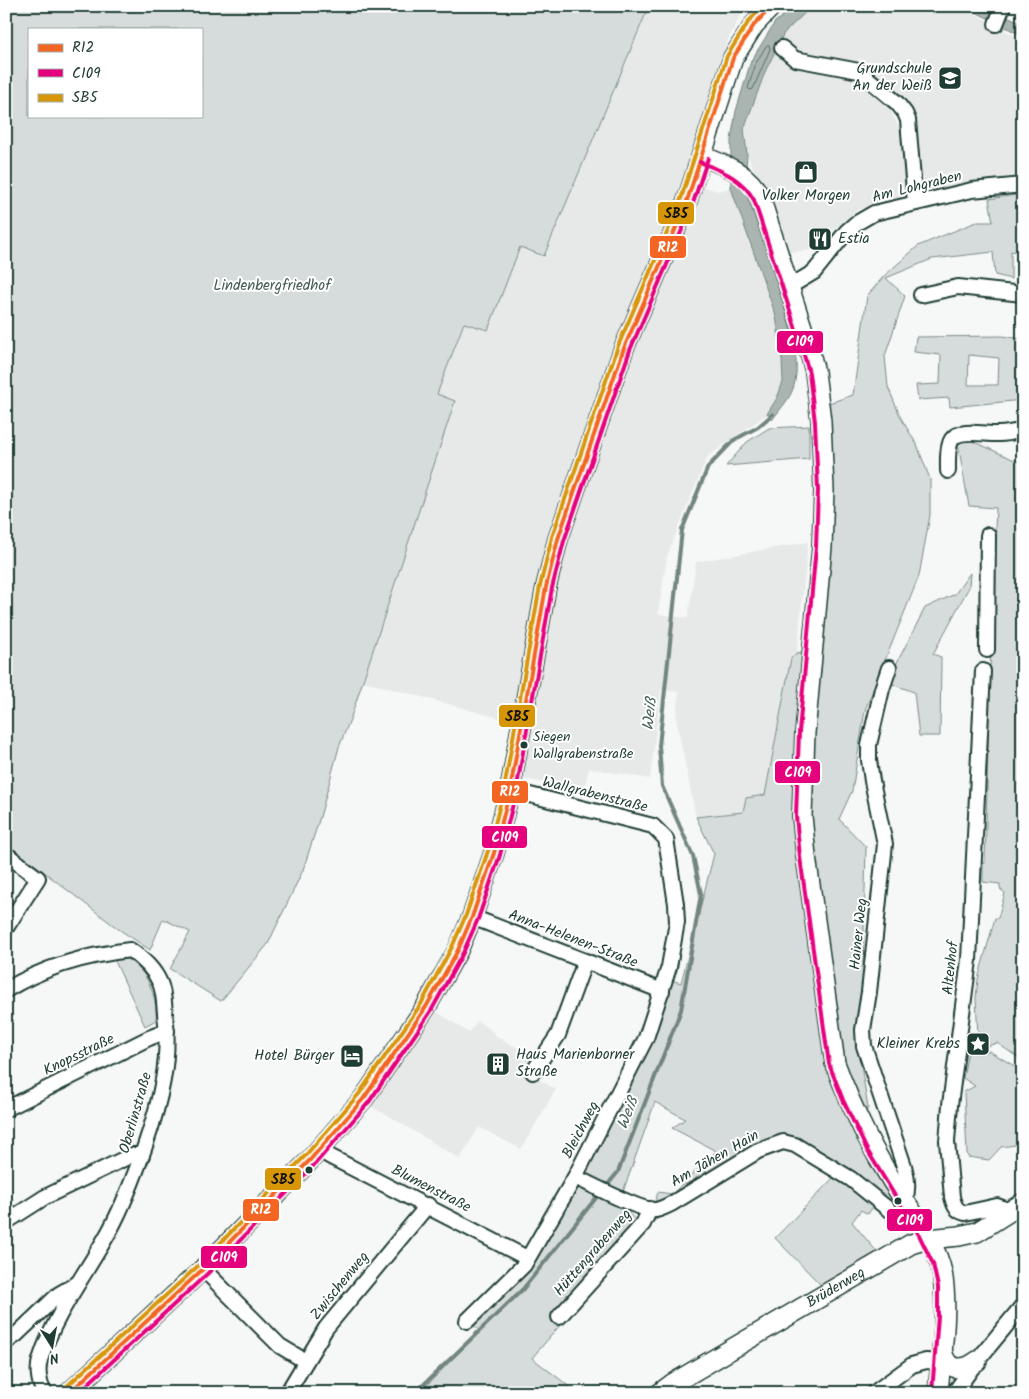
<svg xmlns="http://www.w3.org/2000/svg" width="1029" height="1399" viewBox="0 0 1029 1399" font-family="Kalam,sans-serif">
  <rect width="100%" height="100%" fill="#f6f7f7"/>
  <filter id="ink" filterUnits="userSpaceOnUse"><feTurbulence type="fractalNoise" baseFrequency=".02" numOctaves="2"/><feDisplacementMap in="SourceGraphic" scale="10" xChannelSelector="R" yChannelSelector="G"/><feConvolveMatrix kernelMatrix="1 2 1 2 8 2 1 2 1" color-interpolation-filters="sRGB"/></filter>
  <g filter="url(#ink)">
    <g fill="#e6e9e8" fill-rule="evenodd">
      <path d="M649,6L661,9L663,6H746L728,39L686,180L717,191L731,188L776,316L782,359L783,382L777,398L767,414L707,457L667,556L658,614L688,618L696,562L808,542L797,653L791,658L765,795L744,812L696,817L676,719L679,692L661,690L650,779L589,768L584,789L522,779L533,727L363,681L455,402L437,394L465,323L488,329L520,247L545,255Z"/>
      <path d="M814,6H962L1023,41V158L1018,176H1011L857,210L835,228L824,249L789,252L747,154L744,129L765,72L784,33L808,10ZM858,59L865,60L864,66L910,106L915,118L917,128L898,126L891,111L871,92L853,86Z"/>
      <path d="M436,1011L469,1033L477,1021L491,1030L496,1036L540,1060L531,1075L556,1089L521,1149L479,1127L460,1159L389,1116L370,1106Z"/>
    </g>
    <g fill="#d6dcdb" stroke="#7a8c88" fill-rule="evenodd">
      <path d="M6,6H649L544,256L520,247L488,330L464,323L437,394L455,401L351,717L339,747L320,817L303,870L268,944L221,1001L170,969L190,932L163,919L150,950L117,928L6,843ZM29,29H201V116H29Z"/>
      <path d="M1016,195L1019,218H1023V253L1011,251V279L995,275L993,252L932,259L886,278L905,296L885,356L888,387L901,418L917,445L930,479V515L919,576L865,710L852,791L839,819L866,847L863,973L857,1040L868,1108L857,1129L896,1210L875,1204L868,1214L861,1210L852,1222L877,1252L821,1285L775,1238L836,1175L784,1142L649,1224L658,1192L672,1194L716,1151L672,1128L685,1119L655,1102L619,1203L643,1228L532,1358L570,1387L567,1391L569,1393H420L479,1330L470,1322L514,1280L575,1186L586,1176L585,1169L638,1070L671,980L681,983L714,854L696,817L743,812L746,798L765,795L791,658L797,653L814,649L826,404L853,395L867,296L884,276L918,246L976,222H993L989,199Z"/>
      <path d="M1002,336L1023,339V400L950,407L949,398L918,400L916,385L940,384L941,355L914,352L916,337ZM969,355L999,358L998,385H968Z"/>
      <path d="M809,426V459L726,466L747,442L769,428Z"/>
      <path d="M966,438L1021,463L1023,474V1061L997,1043L987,1046L985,1045L982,1048L977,1049L972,1045L973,1040L978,1036L976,998L978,979L995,918H998L1005,893L1000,889V884L983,882V863H985L991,638L990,637L996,508L969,506L958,444L959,440Z"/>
      <path d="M970,573L969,587L933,654L941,657L940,736H919L914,692L887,682L925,608L955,594Z"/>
      <path d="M125,958C146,967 158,997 156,1020L145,1026L114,959Z"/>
      <path d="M968,1051L978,1053L989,1051L1023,1071V1144L1001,1147L989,1160L968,1157L967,1153L964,1092L975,1086L963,1078Z"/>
    </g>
    <g fill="#aab5b1" stroke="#72857f">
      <path d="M795,6H814L808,10L784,33L765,72L744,129L747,154L745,185L748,199C763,240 778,281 789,324C793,341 799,362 795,381C793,396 781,408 772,420L769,414H767L777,398L783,382L782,359L776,316L731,188V140L736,111L751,61L775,22Z"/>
      <path d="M964,6H983L1023,23V36Z"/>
    </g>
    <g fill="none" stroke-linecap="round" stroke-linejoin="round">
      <path stroke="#576d66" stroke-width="1" d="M769,45L770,49L753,89L750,90L748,88L756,63L766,46Z"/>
      <g stroke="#72857f" stroke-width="4">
        <path d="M605,1188L618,1172L681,1010L701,894L693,856L662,786L659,746L682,530L708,467L734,440L758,427L773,414"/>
        <path d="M415,1393L523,1289L600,1193"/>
      </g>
      <g stroke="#1f3d34" stroke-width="18">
        <g id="street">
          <path d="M996,24L1003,6"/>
          <path d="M782,48L795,59L859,71L897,103L905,113L908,120L915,203"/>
          <path d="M789,287L814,272L847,231L855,224L874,213L972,190L1023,185"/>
          <path d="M921,295L958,287L1023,294"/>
          <path d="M948,471C948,462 947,447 952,439C960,428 987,435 999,434C1007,434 1015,432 1023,430"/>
          <path d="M987,650L988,535"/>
          <path d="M889,668L882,689L869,745V760L872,781L885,844L869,992L863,1030L864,1046L904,1166C907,1178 909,1188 905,1200"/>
          <path d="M983,671L969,960L950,1105L947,1141L952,1197C954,1205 956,1211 965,1213L997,1206L1010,1211"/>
          <path d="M6,857H10L38,878L6,928"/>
          <path d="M472,917L662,991"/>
          <path d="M6,990C44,967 86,955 130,950C142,958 154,969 160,983C164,992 164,1003 165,1013C171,1060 160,1102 145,1146C135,1175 124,1204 110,1230C87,1272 54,1315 40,1360C37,1370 39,1385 45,1393"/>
          <path d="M533,1072L558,1035L585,961"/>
          <path d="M6,1109L149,1038L167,1031"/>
          <path d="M320,1150L329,1156L527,1258"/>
          <path d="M575,1177C590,1184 642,1212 656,1210C661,1209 667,1206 671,1204L758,1151L783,1142L795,1145L851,1179L888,1209"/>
          <path d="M6,1222L45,1197L132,1155H142"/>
          <path d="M203,1269L280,1346L305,1361"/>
          <path d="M559,1317L643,1224L650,1209"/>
          <path d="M467,1321L524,1265L575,1177L646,1038L669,967L677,922L676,904L666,839L653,826L510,790"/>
          <path d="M6,1342L16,1335L59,1294L78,1283"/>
          <path d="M287,1393L326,1328L428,1205"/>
          <path d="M874,1393L912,1365L926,1361L941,1362"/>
          <path d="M954,1393L977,1361L1023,1305"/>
        </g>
      </g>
      <g stroke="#1f3d34" stroke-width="22">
        <g id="secondary">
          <path d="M702,156C727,166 748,173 760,197L809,349L815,372L821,421L824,490L822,547L805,733L802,816L806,856L835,1063C852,1109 874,1154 901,1195C916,1219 936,1244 942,1272C949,1309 941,1355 938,1393"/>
          <path d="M942,1349C945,1370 961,1373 977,1361"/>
          <path d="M69,1393L203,1269L310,1160L364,1098L426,1007L458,950L472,917L494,853L510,790L546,587L558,539L624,348L685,207L733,58L754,25L772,6"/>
          <path id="s1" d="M660,1393L672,1384L911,1244L928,1239L959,1236L977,1232L1023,1203"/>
        </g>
      </g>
      <use href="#street" stroke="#fff" stroke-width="14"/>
      <use href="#secondary" stroke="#fff" stroke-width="19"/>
      <g stroke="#fff" stroke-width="8">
        <path id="bus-1" d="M69,1393L203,1269L310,1160L364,1098L426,1007L458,950L472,917L494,853L510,790L546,587L558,539L624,348L685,207L733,58L754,25L772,6"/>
      </g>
      <g stroke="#fff" stroke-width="8">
        <g id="bus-2">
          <path d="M700,162C722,171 742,178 754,200L803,351L809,373L815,422L818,490L816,547L799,732L796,816L800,857L829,1064L843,1100L867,1150L919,1235L933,1264L938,1287V1316L932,1392"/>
          <path d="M78,1393L207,1274L315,1164L369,1102L431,1011L463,953L478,919L500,855L516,792L552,588L564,541L630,350L691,209L708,158"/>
        </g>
      </g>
      <g stroke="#fff" stroke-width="8">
        <path id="bus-3" d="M65,1388L199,1265L305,1156L359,1094L421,1004L452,947L466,915L488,851L504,789L540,586L552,537L618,346L679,205L727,56L749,21L763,6"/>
      </g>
      <use href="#bus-1" stroke="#f26522" stroke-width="4"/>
      <use href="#bus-2" stroke="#e5007d" stroke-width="4"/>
      <use href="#bus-3" stroke="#d79608" stroke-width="4"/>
    </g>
  </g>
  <defs>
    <g id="school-square" transform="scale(1.25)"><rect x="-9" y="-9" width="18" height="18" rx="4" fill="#1f3d34" stroke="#fff"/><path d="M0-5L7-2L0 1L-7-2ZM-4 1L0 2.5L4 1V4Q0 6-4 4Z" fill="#fff"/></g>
    <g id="shop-square" transform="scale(1.25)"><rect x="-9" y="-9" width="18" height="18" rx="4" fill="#1f3d34" stroke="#fff"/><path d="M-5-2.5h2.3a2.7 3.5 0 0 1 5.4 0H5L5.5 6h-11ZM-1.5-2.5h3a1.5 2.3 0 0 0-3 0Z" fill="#fff"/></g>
    <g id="restaurant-square" transform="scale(1.25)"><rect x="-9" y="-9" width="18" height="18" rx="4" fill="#1f3d34" stroke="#fff"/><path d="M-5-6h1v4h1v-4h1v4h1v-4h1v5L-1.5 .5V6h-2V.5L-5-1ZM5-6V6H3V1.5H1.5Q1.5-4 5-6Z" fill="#fff"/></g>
    <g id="sight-square" transform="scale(1.25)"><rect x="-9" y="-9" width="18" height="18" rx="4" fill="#1f3d34" stroke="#fff"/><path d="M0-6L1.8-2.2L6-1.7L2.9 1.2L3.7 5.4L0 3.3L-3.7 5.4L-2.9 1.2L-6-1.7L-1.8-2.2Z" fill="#fff"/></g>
    <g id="hotel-square" transform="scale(1.25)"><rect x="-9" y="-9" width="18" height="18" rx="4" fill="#1f3d34" stroke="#fff"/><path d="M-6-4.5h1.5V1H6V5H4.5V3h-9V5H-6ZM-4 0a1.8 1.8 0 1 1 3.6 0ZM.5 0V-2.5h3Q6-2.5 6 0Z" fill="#fff"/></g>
    <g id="building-square" transform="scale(1.25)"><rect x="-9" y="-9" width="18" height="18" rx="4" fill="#1f3d34" stroke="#fff"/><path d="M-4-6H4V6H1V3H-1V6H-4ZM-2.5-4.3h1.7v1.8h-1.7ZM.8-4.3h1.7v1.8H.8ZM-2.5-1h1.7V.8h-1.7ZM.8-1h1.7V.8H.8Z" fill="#fff"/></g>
  </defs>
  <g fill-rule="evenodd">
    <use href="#school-square" x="950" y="78"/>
    <use href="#shop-square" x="806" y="172"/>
    <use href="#restaurant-square" x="820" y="239"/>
    <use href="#sight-square" x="978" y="1044"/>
    <use href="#hotel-square" x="352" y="1056"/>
    <use href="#building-square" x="498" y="1064"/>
  </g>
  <g fill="#1f3d34" stroke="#fff" stroke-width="2">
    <circle cx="524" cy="745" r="4.5"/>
    <circle cx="309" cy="1170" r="4.5"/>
    <circle cx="898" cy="1201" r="4.5"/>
  </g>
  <g text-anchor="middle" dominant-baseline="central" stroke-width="4" stroke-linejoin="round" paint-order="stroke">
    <g font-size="14" fill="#1f3d34" stroke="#fff" text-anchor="start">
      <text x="533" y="737">Siegen<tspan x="533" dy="17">Wallgrabenstraße</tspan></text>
    </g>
    <g font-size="15" fill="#1f3d34" stroke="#fff" text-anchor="end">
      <text x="932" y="69">Grundschule<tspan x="932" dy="17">An der Weiß</tspan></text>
      <text x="806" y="196" text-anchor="middle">Volker Morgen</text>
      <text x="838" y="239" text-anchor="start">Estia</text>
      <text x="960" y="1044">Kleiner Krebs</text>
      <text x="516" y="1055" text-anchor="start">Haus Marienborner<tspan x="516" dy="17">Straße</tspan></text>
      <text x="334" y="1056">Hotel Bürger</text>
    </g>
    <g font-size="15" fill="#1f3d34" stroke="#fff">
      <text transform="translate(917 187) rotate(-14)">Am Lohgraben</text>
      <text transform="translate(595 795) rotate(14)">Wallgrabenstraße</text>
      <text transform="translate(859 934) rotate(-84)">Hainer Weg</text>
      <text transform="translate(573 939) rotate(21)">Anna-Helenen-Straße</text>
      <text transform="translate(951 968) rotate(-84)">Altenhof</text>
      <text transform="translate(79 1055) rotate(-26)">Knopsstraße</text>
      <text transform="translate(136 1113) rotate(-74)">Oberlinstraße</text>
      <text transform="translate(581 1130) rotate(-62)">Bleichweg</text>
      <text transform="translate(715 1159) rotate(-30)">Am Jähen Hain</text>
      <text transform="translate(431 1189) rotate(27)">Blumenstraße</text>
      <text transform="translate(593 1253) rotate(-49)">Hüttengrabenweg</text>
      <text transform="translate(340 1286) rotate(-51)">Zwischenweg</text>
      <text stroke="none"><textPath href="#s1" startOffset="205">Brüderweg</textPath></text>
    </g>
    <g font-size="15" fill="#445d55" stroke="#fff">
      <text x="272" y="286">Lindenbergfriedhof</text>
    </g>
    <g font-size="16" font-style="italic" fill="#49615a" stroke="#fff">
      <text transform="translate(650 714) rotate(-84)">Weiß</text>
      <text transform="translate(628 1113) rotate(-69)">Weiß</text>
    </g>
  </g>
  <g stroke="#fff" stroke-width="2">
    <rect x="657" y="201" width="38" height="24" rx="5" fill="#d79608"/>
    <rect x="649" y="235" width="38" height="24" rx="5" fill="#f26522"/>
    <rect x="776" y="330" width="48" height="24" rx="5" fill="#e5007d"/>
    <rect x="498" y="704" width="38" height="24" rx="5" fill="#d79608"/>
    <rect x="774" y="760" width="47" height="24" rx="5" fill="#e5007d"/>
    <rect x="491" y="780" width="38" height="24" rx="5" fill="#f26522"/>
    <rect x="481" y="825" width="47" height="24" rx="5" fill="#e5007d"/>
    <rect x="264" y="1167" width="38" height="24" rx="5" fill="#d79608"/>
    <rect x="242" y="1198" width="38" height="24" rx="5" fill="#f26522"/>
    <rect x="886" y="1208" width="47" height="24" rx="5" fill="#e5007d"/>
    <rect x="200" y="1245" width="48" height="24" rx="5" fill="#e5007d"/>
  </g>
  <g font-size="14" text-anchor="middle" font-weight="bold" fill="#fff">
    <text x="668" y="252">R12</text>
    <text x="800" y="346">C109</text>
    <text x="798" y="777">C109</text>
    <text x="510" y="796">R12</text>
    <text x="505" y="842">C109</text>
    <text x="261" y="1214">R12</text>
    <text x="910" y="1225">C109</text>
    <text x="224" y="1262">C109</text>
  </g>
  <g font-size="14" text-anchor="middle" font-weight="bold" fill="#111">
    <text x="676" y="218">SB5</text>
    <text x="517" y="721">SB5</text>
    <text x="283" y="1184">SB5</text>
  </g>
  <rect width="1029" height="1399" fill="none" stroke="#fff" stroke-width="25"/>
  <rect x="12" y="12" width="1004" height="1374" fill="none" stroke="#1f3d34" stroke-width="2" filter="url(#ink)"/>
  <rect x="28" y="28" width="175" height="90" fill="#ffffff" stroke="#a5b1ae"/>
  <rect x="38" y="44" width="25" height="8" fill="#f26522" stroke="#a5b1ae"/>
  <text x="72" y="52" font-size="15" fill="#1f3d34">R12</text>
  <rect x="38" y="69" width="25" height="8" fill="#e5007d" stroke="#a5b1ae"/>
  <text x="72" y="78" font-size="15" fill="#1f3d34">C109</text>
  <rect x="38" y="94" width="25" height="8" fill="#d79608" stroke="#a5b1ae"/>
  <text x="72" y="102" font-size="15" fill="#1f3d34">SB5</text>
  <g transform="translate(52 1346) rotate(169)" stroke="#ffffff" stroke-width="4" paint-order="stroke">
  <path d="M0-4L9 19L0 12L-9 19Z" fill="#1f3d34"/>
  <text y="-8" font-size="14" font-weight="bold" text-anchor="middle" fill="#1f3d34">N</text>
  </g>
</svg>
